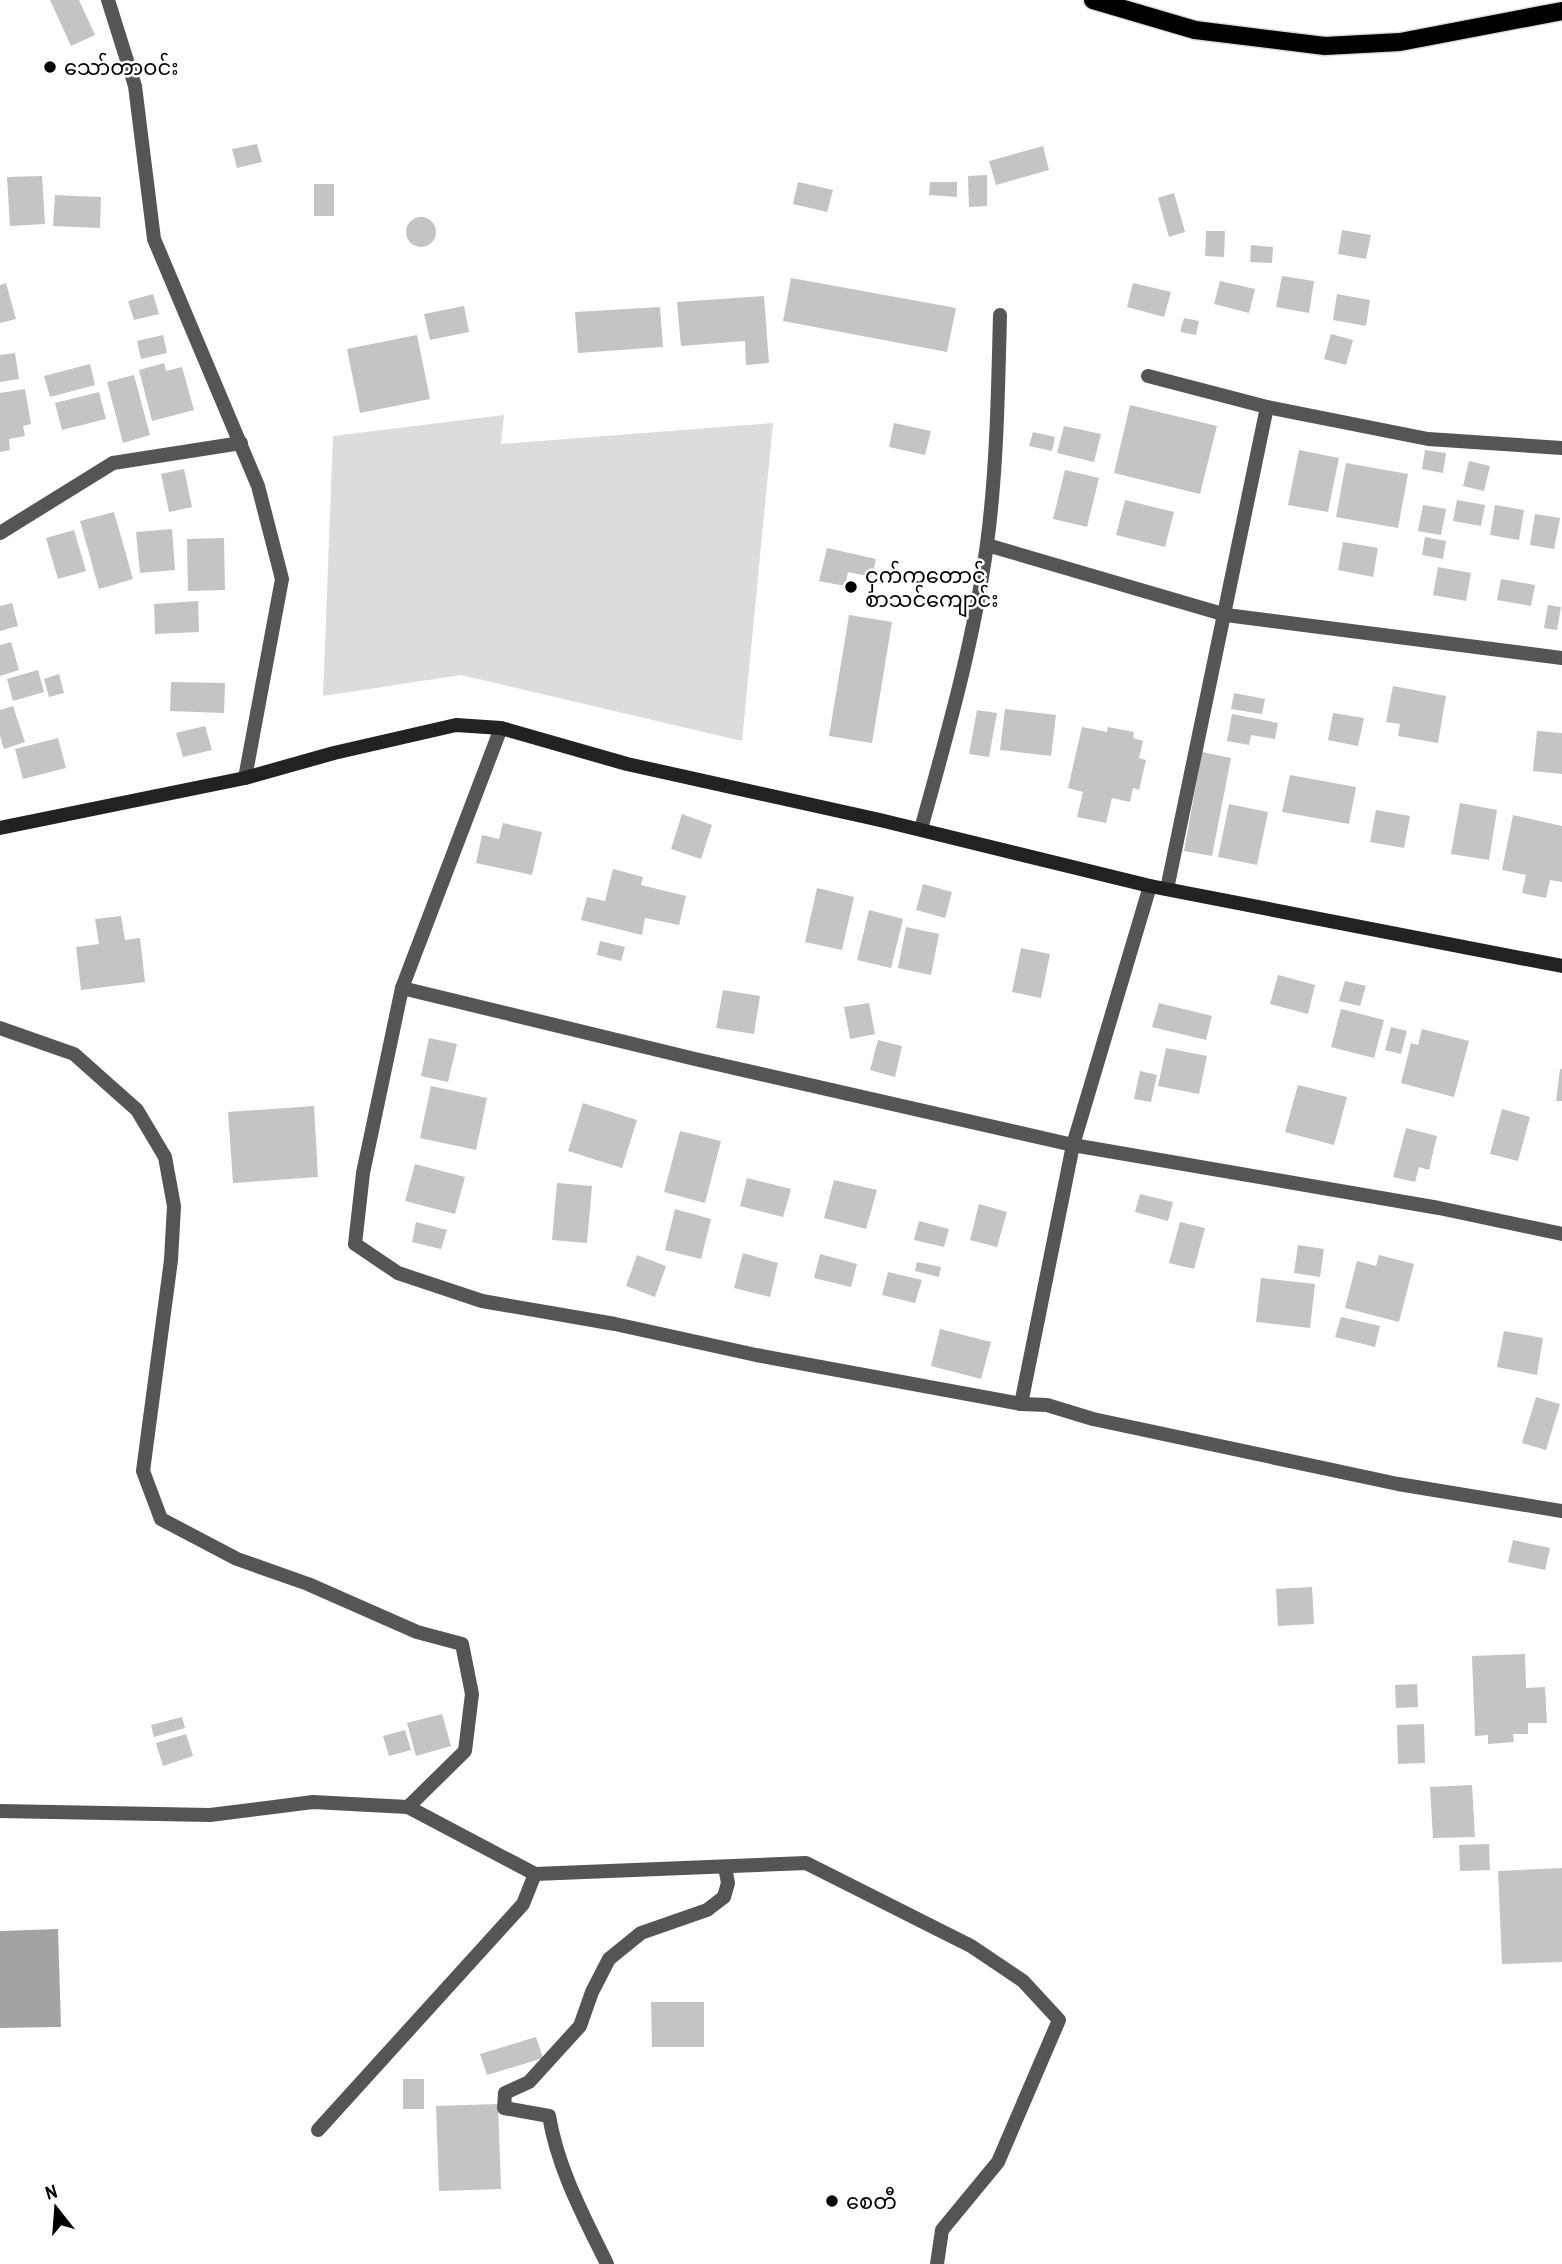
<svg xmlns="http://www.w3.org/2000/svg" width="1562" height="2264" viewBox="0 0 1562 2264" font-family="'Archivo Narrow','Noto Sans Myanmar',sans-serif">
  <rect width="100%" height="100%" fill="#fff"/>
  <path fill="#dcdcdc" d="M504,415L501,444L773,423L742,741L461,675L323,696L333,436Z"/>
  <path fill="#a3a3a3" d="M58,1929L61,2027L0,2028V1931Z"/>
  <g fill="#c4c4c4">
    <path d="M50,0H79L95,35L71,46Z"/>
    <path d="M257,144L262,162L237,168L232,149Z"/>
    <path d="M1043,146L1049,170L996,185L989,161Z"/>
    <path d="M987,175V206L969,207L968,176Z"/>
    <path d="M42,176L45,224L10,226L7,177Z"/>
    <path d="M798,182L833,190L827,212L793,204Z"/>
    <path d="M930,182H957V197L929,195Z"/>
    <rect x="314" y="184" width="20" height="32"/>
    <path d="M1174,193L1185,232L1169,237L1158,198Z"/>
    <path d="M55,195L101,197L100,228L53,226Z"/>
    <circle cx="421" cy="232" r="15"/>
    <path d="M1342,230L1371,235L1366,259L1338,254Z"/>
    <path d="M1206,231H1225L1224,257L1205,256Z"/>
    <path d="M1251,245L1273,247L1272,263L1250,262Z"/>
    <path d="M1282,276L1314,281L1309,313L1276,307Z"/>
    <path d="M791,278L956,308L947,352L783,321Z"/>
    <path d="M1220,281L1255,289L1249,313L1214,304Z"/>
    <path d="M6,283L16,319L0,323V285Z"/>
    <path d="M1133,283L1171,292L1164,317L1127,307Z"/>
    <path d="M153,294L159,314L134,320L128,301Z"/>
    <path d="M1337,294L1370,300L1366,326L1333,320Z"/>
    <path d="M764,296L769,363L746,365L745,341L681,346L677,302Z"/>
    <path d="M464,306L469,332L430,340L424,314Z"/>
    <path d="M660,307L663,347L578,353L575,312Z"/>
    <path d="M1184,318L1199,321L1196,335L1180,332Z"/>
    <path d="M1331,334L1353,340L1346,365L1324,359Z"/>
    <path d="M163,335L167,353L141,359L137,341Z"/>
    <path d="M417,335L430,399L360,413L347,349Z"/>
    <path d="M15,353L19,379L0,382V355Z"/>
    <path d="M164,363L166,371L182,367L194,410L152,421L139,370Z"/>
    <path d="M90,364L95,385L50,397L44,376Z"/>
    <path d="M134,375L150,435L123,443L107,382Z"/>
    <path d="M25,389L31,424L23,426L25,436L9,439L10,450L0,452V393Z"/>
    <path d="M99,392L106,419L62,430L55,403Z"/>
    <path d="M1130,405L1217,426L1200,494L1114,473Z"/>
    <path d="M894,423L931,431L925,455L889,447Z"/>
    <path d="M1064,426L1101,434L1094,462L1057,453Z"/>
    <path d="M1033,432L1055,437L1052,451L1029,446Z"/>
    <path d="M1299,450L1339,458L1328,512L1288,505Z"/>
    <path d="M1425,450L1446,453L1443,473L1422,469Z"/>
    <path d="M1469,461L1490,466L1484,491L1463,486Z"/>
    <path d="M1346,463L1408,474L1398,528L1336,517Z"/>
    <path d="M184,469L192,507L169,512L161,474Z"/>
    <path d="M1065,470L1099,478L1087,527L1053,519Z"/>
    <path d="M1125,500L1174,512L1165,547L1116,535Z"/>
    <path d="M1457,500L1485,505L1481,526L1453,521Z"/>
    <path d="M1423,505L1446,509L1441,535L1418,531Z"/>
    <path d="M1495,505L1524,510L1519,540L1490,535Z"/>
    <path d="M114,512L133,579L99,589L80,521Z"/>
    <path d="M1535,514L1560,518L1554,549L1530,545Z"/>
    <path d="M172,529L175,570L140,573L136,532Z"/>
    <path d="M74,530L86,571L58,579L46,538Z"/>
    <path d="M1425,537L1446,541L1443,559L1422,555Z"/>
    <path d="M224,538L225,590L188,591L187,539Z"/>
    <path d="M1343,542L1378,548L1373,577L1338,570Z"/>
    <path d="M827,548L876,559L872,577L848,572L845,586L819,581Z"/>
    <path d="M1438,567L1471,573L1466,601L1433,595Z"/>
    <path d="M1501,579L1535,585L1531,606L1497,600Z"/>
    <path d="M198,601L199,632L155,634L154,604Z"/>
    <path d="M12,603L18,626L0,631V606Z"/>
    <path d="M1548,605L1561,607L1557,630L1544,628Z"/>
    <path d="M849,615L892,622L872,743L829,736Z"/>
    <path d="M11,642L19,670L0,676V645Z"/>
    <path d="M38,670L44,692L13,701L7,679Z"/>
    <path d="M59,674L64,693L49,697L44,679Z"/>
    <path d="M171,682L225,683L224,713L170,711Z"/>
    <path d="M1393,686L1446,696L1438,743L1398,736L1400,724L1386,722Z"/>
    <path d="M1234,693L1265,699L1262,714L1231,709Z"/>
    <path d="M13,706L25,742L4,749L0,736V710Z"/>
    <path d="M1005,709L1056,715L1051,756L1000,750Z"/>
    <path d="M977,710L997,713L989,757L969,754Z"/>
    <path d="M1333,713L1364,718L1358,746L1328,740Z"/>
    <path d="M1232,714L1278,723L1275,739L1251,735L1249,745L1227,741Z"/>
    <path d="M205,726L212,750L183,757L176,733Z"/>
    <path d="M1082,727L1107,732L1108,727L1134,732L1133,738L1143,741L1139,758L1146,760L1139,790L1133,788L1130,802L1112,798L1106,823L1077,817L1083,792L1068,788Z"/>
    <path d="M1537,731L1562,733V774L1533,771Z"/>
    <path d="M58,738L66,768L23,779L15,749Z"/>
    <path d="M1202,752L1231,758L1212,856L1184,851Z"/>
    <path d="M1290,775L1356,787L1349,824L1282,812Z"/>
    <path d="M1460,803L1497,810L1489,860L1451,854Z"/>
    <path d="M1229,804L1268,812L1257,865L1218,857Z"/>
    <path d="M1376,810L1410,816L1404,848L1370,842Z"/>
    <path d="M682,814L712,825L701,859L671,849Z"/>
    <path d="M1513,815L1562,826V882L1550,880L1546,898L1522,893L1526,875L1502,870Z"/>
    <path d="M503,823L542,832L532,875L476,863L482,835L499,839Z"/>
    <path d="M613,869L643,877L641,885L686,896L679,925L645,918L642,935L581,920L587,897L605,901Z"/>
    <path d="M923,884L952,892L945,918L916,910Z"/>
    <path d="M817,888L854,897L842,950L805,942Z"/>
    <path d="M869,910L903,919L891,968L857,960Z"/>
    <path d="M121,916L125,940L140,938L145,982L81,990L76,947L99,944L95,919Z"/>
    <path d="M906,927L939,934L931,975L898,968Z"/>
    <path d="M600,941L625,947L621,961L597,955Z"/>
    <path d="M1021,948L1050,954L1041,998L1012,992Z"/>
    <path d="M1278,975L1315,985L1308,1014L1270,1004Z"/>
    <path d="M1345,981L1366,986L1360,1006L1339,1001Z"/>
    <path d="M723,990L760,996L754,1034L716,1028Z"/>
    <path d="M869,1003L875,1034L850,1039L844,1007Z"/>
    <path d="M1159,1003L1212,1016L1206,1040L1152,1027Z"/>
    <path d="M1341,1009L1384,1020L1374,1058L1331,1047Z"/>
    <path d="M1391,1027L1407,1031L1401,1054L1385,1050Z"/>
    <path d="M1422,1029L1469,1041L1454,1097L1401,1083L1411,1043L1418,1045Z"/>
    <path d="M429,1038L457,1044L448,1082L421,1076Z"/>
    <path d="M878,1040L902,1046L895,1077L870,1070Z"/>
    <path d="M1166,1048L1207,1056L1199,1094L1158,1086Z"/>
    <path d="M1560,1069H1562V1101H1556Z"/>
    <path d="M1140,1071L1157,1075L1151,1102L1134,1099Z"/>
    <path d="M1298,1085L1347,1097L1334,1145L1285,1132Z"/>
    <path d="M431,1086L487,1098L476,1150L420,1138Z"/>
    <path d="M583,1103L637,1120L622,1168L568,1151Z"/>
    <path d="M314,1106L318,1177L233,1183L228,1112Z"/>
    <path d="M1502,1109L1530,1117L1518,1161L1490,1154Z"/>
    <path d="M1406,1128L1437,1136L1429,1170L1419,1167L1415,1182L1393,1177Z"/>
    <path d="M680,1131L721,1141L705,1203L664,1192Z"/>
    <path d="M415,1164L465,1177L455,1214L405,1201Z"/>
    <path d="M747,1178L791,1189L783,1217L740,1206Z"/>
    <path d="M834,1180L877,1190L866,1229L824,1218Z"/>
    <path d="M557,1183L592,1186L587,1243L552,1240Z"/>
    <path d="M1140,1194L1173,1202L1168,1221L1135,1212Z"/>
    <path d="M979,1204L1007,1212L997,1247L970,1240Z"/>
    <path d="M675,1209L711,1219L701,1259L665,1250Z"/>
    <path d="M919,1221L949,1229L944,1247L914,1240Z"/>
    <path d="M416,1222L447,1230L441,1249L412,1242Z"/>
    <path d="M1180,1222L1205,1228L1194,1269L1169,1263Z"/>
    <path d="M1298,1245L1324,1249L1320,1277L1294,1273Z"/>
    <path d="M743,1253L778,1263L770,1297L734,1288Z"/>
    <path d="M820,1254L857,1264L851,1287L814,1278Z"/>
    <path d="M637,1255L666,1266L655,1297L626,1286Z"/>
    <path d="M1379,1255L1414,1264L1399,1322L1345,1308L1357,1261L1376,1266Z"/>
    <path d="M917,1262L941,1267L939,1277L915,1271Z"/>
    <path d="M888,1272L922,1280L915,1303L882,1295Z"/>
    <path d="M1261,1278L1315,1284L1310,1328L1256,1322Z"/>
    <path d="M1341,1317L1380,1326L1375,1347L1335,1337Z"/>
    <path d="M940,1329L991,1342L981,1379L931,1366Z"/>
    <path d="M1504,1331L1543,1338L1537,1375L1497,1367Z"/>
    <path d="M1536,1397L1560,1404L1546,1450L1522,1443Z"/>
    <path d="M1513,1540L1550,1548L1545,1570L1508,1562Z"/>
    <path d="M1312,1587L1314,1624L1278,1626L1276,1589Z"/>
    <path d="M1525,1654L1526,1688L1545,1687L1547,1723H1528V1734H1513L1514,1742L1488,1744V1735L1475,1736L1472,1656Z"/>
    <path d="M1417,1684L1418,1707L1396,1708L1395,1685Z"/>
    <path d="M442,1714L451,1746L416,1756L407,1723Z"/>
    <path d="M182,1717L185,1728L154,1737L151,1725Z"/>
    <path d="M1424,1724L1425,1763L1398,1764L1397,1725Z"/>
    <path d="M405,1730L411,1750L389,1756L383,1736Z"/>
    <path d="M186,1734L193,1756L163,1766L156,1743Z"/>
    <path d="M1472,1785L1475,1837L1433,1838L1430,1787Z"/>
    <path d="M1489,1844L1490,1870L1460,1871L1459,1845Z"/>
    <path d="M1562,1868V1962L1502,1964L1498,1871Z"/>
    <path d="M651,2002H704V2047H652Z"/>
    <path d="M536,2037L543,2058L487,2075L480,2054Z"/>
    <rect x="403" y="2079" width="21" height="30"/>
    <path d="M498,2104L501,2189L439,2191L436,2106Z"/>
  </g>
  <g fill="none" stroke-linecap="round" stroke-linejoin="round">
    <g stroke="#dbdbdb" stroke-width="21">
      <path id="primary" d="M1093,0L1195,30L1325,46L1400,42L1562,11"/>
    </g>
    <g stroke="#555" stroke-width="14">
      <path d="M108,0L135,86L154,239L258,486L282,579L245,778"/>
      <path d="M1148,376L1267,407L1428,439L1562,448"/>
      <path d="M0,533L113,463L241,443"/>
      <path d="M987,545L1226,615L1562,658"/>
      <path d="M501,728L402,988L363,1173L355,1244L398,1273L482,1301L615,1324L756,1355L1021,1404L1047,1405L1093,1419L1398,1484L1562,1511"/>
      <path d="M921,829C947,735 974,641 987,544C997,468 998,391 1000,315"/>
      <path d="M1167,889L1267,407"/>
      <path d="M402,988L695,1059L1073,1145L1439,1208L1562,1234"/>
      <path d="M0,1028L74,1054L137,1110L165,1157L174,1206L171,1260L143,1471L161,1519L237,1559L308,1584L417,1632L462,1644L472,1694L465,1751L408,1807"/>
      <path d="M1021,1404L1073,1145L1150,886"/>
      <path d="M0,1811L210,1815L313,1802L408,1807L535,1874L806,1863L971,1946L1023,1981L1059,2020L998,2162L942,2230L937,2264"/>
      <path d="M318,2130L523,1904L535,1874"/>
      <path d="M607,2264C583,2215 558,2169 549,2116L504,2108L505,2093L529,2082L580,2026L592,1992L609,1959L641,1933L707,1910L724,1897L728,1883L725,1867"/>
    </g>
    <path stroke="#222" stroke-width="14" d="M0,828L245,778L334,753L456,725L501,728L627,764L880,820L1150,886L1562,966"/>
    <use href="#primary" stroke="#000" stroke-width="18"/>
  </g>
  <g fill="#000" stroke="#fff" stroke-width="2.5">
    <circle cx="50" cy="67" r="7"/>
    <circle cx="851" cy="587" r="7"/>
    <circle cx="832" cy="2201" r="7"/>
  </g>
  <g text-anchor="middle" dominant-baseline="central" stroke-width="5" stroke-linejoin="round" paint-order="stroke">
    <g font-size="21" fill="#000" stroke="#fff" text-anchor="start">
      <text x="64" y="67">သော်တာဝင်း</text>
      <text x="865" y="575">ငှက်ကတောင်<tspan x="865" dy="24">စာသင်ကျောင်း</tspan></text>
      <text x="846" y="2201">စေတီ</text>
    </g>
  </g>
  <g transform="translate(56 2208) rotate(343)" stroke="#ffffff" stroke-width="5" paint-order="stroke">
  <path d="M0-5L12 26L0 18L-12 26Z" fill="#000000"/>
  <text y="-10" font-size="19" font-weight="bold" text-anchor="middle" fill="#000000">N</text>
  </g>
</svg>
